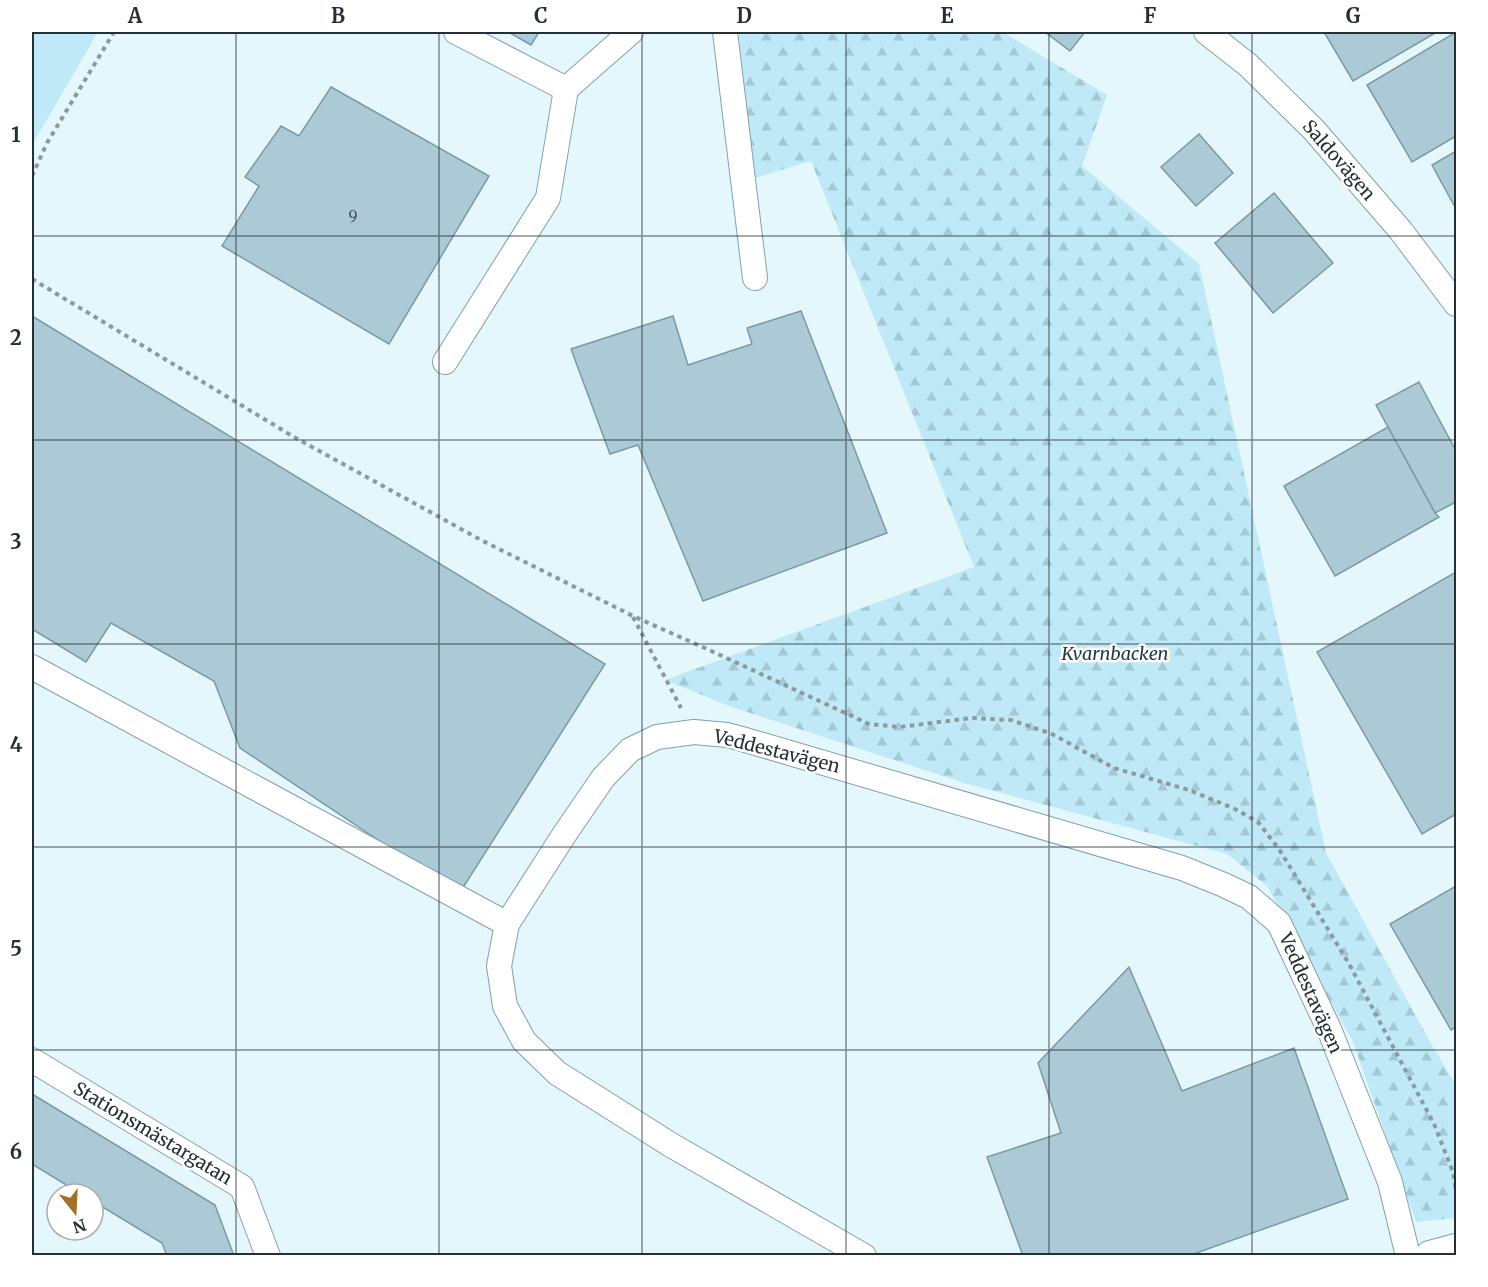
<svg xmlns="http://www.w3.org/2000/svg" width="1488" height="1287" viewBox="0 0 1488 1287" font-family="Merriweather,serif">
  <defs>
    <pattern id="forest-firs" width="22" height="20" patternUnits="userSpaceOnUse" patternTransform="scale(1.5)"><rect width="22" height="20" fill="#bfe9f7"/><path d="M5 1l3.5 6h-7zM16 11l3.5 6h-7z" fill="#a4c8d4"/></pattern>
  </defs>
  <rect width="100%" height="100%" fill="#e4f7fd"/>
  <path fill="#bfe9f7" d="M32,32H98L32,145Z"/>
  <path fill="url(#forest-firs)" d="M739,32H1006V34L1107,95L1082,166L1199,264L1326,853L1433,1047L1456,1085V1218L1416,1222L1353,1042L1267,886L1227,854L961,782L729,706L665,680L974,567L811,161L745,181Z"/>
  <g fill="#abcad5" stroke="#7c99a4" stroke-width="1.5">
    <path d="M508,32H539L531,45Z"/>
    <path d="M1045,32H1085L1070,51Z"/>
    <path d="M1324,32H1437L1353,81Z"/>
    <path d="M1456,32V136L1412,162L1367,85Z"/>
    <path d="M331,87L489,176L389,344L222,246L259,186L245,177L281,126L299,136Z"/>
    <path d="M1199,134L1233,173L1196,206L1161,167Z"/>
    <path d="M1456,151V209L1432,165Z"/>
    <path d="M1274,193L1333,263L1273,313L1215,243Z"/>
    <path d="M801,311L887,533L703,601L638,445L610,454L571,349L673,316L688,365L752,344L747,328Z"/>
    <path d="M32,316L605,664L459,894L240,748L214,681L111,623L86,662L32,629Z"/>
    <path d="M1419,382L1456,451V502L1435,513L1376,405Z"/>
    <path d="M1388,427L1435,513L1439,517L1335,576L1284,486Z"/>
    <path d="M1456,572V814L1422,834L1317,652Z"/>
    <path d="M1456,886V1027L1451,1030L1390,924Z"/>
    <path d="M1129,967L1182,1091L1294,1048L1348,1199L1188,1256H1023L987,1157L1061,1133L1038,1063Z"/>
    <path d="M32,1094L215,1205L234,1256H167L162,1243L93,1201V1194H81L32,1164Z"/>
  </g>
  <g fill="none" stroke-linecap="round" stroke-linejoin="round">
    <g stroke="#82a0ab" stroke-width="26">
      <g id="minor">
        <path d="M456,32L566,89L631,32"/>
        <path d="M725,32L755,278"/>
        <path d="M1206,32L1248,65L1314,130L1401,231L1456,304"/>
        <path d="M445,362L548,198L566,89"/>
        <path d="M32,667L507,924"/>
        <path d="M32,1060L242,1187L268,1256"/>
        <path d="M864,1256L671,1145L557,1073L524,1041L505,1006L499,966L507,924L564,835L603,778L630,750L657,737L694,732L727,735L742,739L1182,868L1224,885L1249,897L1279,923L1329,1029L1390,1182L1408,1256"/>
      </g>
    </g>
    <g stroke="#82a0ab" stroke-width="32">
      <path id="tertiary" d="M1430,1256L1456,1249"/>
    </g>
    <g stroke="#8a9a9f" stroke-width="4" stroke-dasharray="4.5 4.5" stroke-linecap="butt">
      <path d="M32,176L47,143L114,32"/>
      <path d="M32,279L294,437L481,540L633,616L707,649L869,724L900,727L971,718L1011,720L1052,734L1114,768L1189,790L1235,809L1258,822L1279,849L1348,962L1434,1124L1453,1172L1456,1190"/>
      <path d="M633,617L681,708"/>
    </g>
    <use href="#minor" stroke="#fff" stroke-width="24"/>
    <use href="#tertiary" stroke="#fff" stroke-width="30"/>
  </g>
  <path fill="none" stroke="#243035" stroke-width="1.5" stroke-opacity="0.55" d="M236,32V1256M439,32V1256M642,32V1256M846,32V1256M1049,32V1256M1252,32V1256M32,236H1456M32,440H1456M32,644H1456M32,847H1456M32,1050H1456"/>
  <g text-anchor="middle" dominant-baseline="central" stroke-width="5" stroke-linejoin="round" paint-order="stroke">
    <g font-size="15" fill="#46565d">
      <text x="353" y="216">9</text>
    </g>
    <g font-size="18" fill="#243035" stroke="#fff">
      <text transform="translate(1339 160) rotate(49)">Saldovägen</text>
      <text transform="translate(777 751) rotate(14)">Veddestavägen</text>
      <text transform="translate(1311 993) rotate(66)">Veddestavägen</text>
      <text transform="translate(153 1133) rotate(31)">Stationsmästargatan</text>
    </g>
    <g font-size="18" font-style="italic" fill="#223941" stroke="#fff">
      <text x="1115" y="653">Kvarnbacken</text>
    </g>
  </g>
  <rect width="1488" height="1287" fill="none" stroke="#ffffff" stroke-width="66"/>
  <g transform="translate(75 1212) rotate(162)"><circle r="28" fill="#ffffff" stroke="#a7acae" stroke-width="1.5"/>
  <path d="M0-4.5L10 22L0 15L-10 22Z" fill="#a47028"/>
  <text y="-9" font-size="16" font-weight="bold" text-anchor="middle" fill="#243035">N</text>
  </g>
  <rect x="33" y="33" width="1422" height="1221" fill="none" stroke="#243035" stroke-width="2"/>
  <g font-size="20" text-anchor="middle" font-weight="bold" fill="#243035">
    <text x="135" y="23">A</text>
    <text x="338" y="23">B</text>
    <text x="541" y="23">C</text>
    <text x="744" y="23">D</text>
    <text x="947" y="23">E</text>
    <text x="1150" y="23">F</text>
    <text x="1353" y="23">G</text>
    <text x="16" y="142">1</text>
    <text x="16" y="345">2</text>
    <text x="16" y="549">3</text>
    <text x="16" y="752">4</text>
    <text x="16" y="956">5</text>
    <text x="16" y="1159">6</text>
  </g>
</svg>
